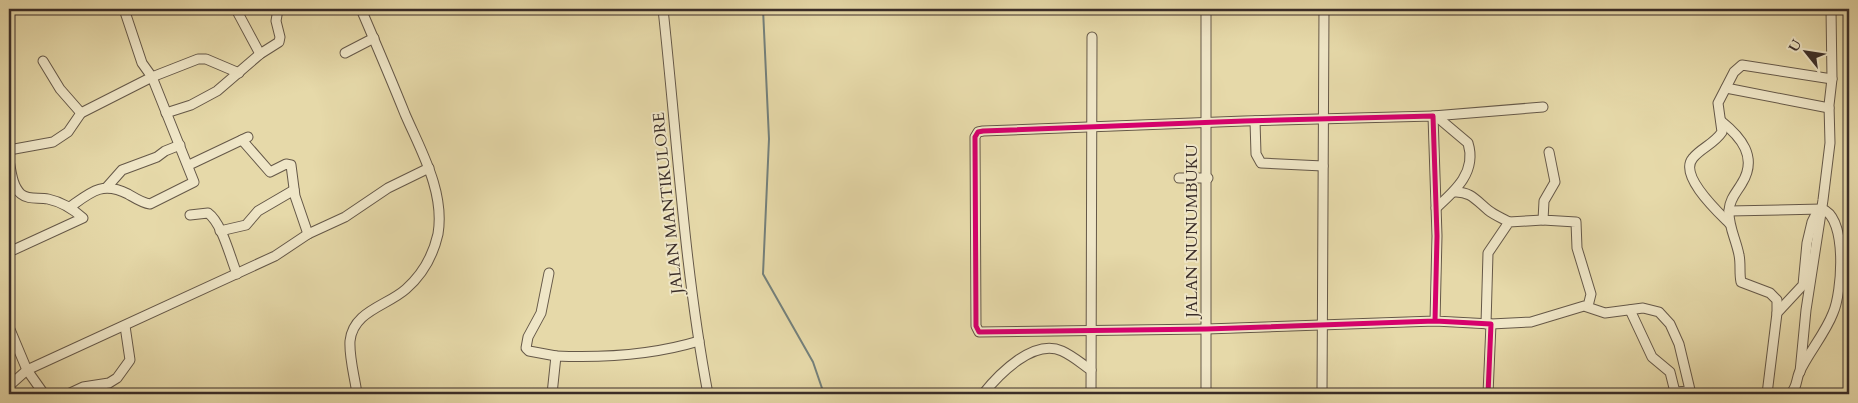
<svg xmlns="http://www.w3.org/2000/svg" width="1858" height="403" viewBox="0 0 1858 403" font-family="Cardo,serif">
  <rect width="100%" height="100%" fill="#e6d9a9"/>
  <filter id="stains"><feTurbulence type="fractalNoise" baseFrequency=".004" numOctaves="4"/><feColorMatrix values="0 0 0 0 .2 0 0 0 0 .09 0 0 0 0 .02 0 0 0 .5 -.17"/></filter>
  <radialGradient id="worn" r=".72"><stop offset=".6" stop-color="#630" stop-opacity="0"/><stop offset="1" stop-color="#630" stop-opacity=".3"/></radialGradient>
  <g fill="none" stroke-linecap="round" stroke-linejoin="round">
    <path stroke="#74807b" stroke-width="2" d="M763,9L769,139L763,274L813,362L824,394"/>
    <g stroke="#655848" stroke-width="11">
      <g id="minor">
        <path d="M663,9C677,137 684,267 708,394"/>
        <path d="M1206,9V394"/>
        <path d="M238,13L260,54"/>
        <path d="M345,53L374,38"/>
        <path d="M43,61L60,89L81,113"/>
        <path d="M1726,88L1829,108"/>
        <path d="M166,113L191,105L217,91L260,54L279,42L280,37L276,21L278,9"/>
        <path d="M1433,116L1543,107"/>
        <path d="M1255,121L1256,154L1261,163L1323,166"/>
        <path d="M1721,121C1741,137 1758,157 1742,183C1737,192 1730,198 1729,210C1728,226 1736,239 1739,255C1741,264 1739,273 1741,282L1770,293L1777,300V313"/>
        <path d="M242,140L270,172L286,164L291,165L295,196L308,234"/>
        <path d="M9,150L53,142L68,132L81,113L152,77L198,59H206L239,73"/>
        <path d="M1549,152L1555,182L1544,201L1543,220L1576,222L1577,248L1591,294L1588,306"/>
        <path d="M9,160C11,170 12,186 21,194C28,200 39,197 48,199C62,202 73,209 83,218L9,252"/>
        <path d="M189,165L248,137"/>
        <path d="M1179,178H1208"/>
        <path d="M107,187L122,170L157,157L165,151L180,145"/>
        <path d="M1454,192C1470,191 1476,200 1488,210C1494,215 1502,218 1509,222"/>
        <path d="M70,207C91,192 102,181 128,194C135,198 142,203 150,204L194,182L152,77L142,63L124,9"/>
        <path d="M1436,208C1455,191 1477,172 1468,143L1436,116"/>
        <path d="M1729,211L1822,209C1848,218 1842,293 1833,313C1825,334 1808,353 1799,373C1796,381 1797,388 1790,394"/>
        <path d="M190,215L208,213C222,223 230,257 237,274"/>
        <path d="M1729,223C1718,212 1678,175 1693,158C1701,148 1714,144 1722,132L1718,103L1734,72L1742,65L1832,79"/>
        <path d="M220,231L246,225L258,211L294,190"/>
        <path d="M549,273L541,313L528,337L526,348L529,351L556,356"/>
        <path d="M1630,310L1652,357L1670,372L1675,392L1690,391"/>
        <path d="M1435,321L1437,236L1433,116L1244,121L983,131L978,132L975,137L976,326L979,332L1207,329L1435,321L1491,324L1488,394"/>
        <path d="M1486,324L1488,253L1509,222L1543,220"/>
        <path d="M1491,324L1531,322L1584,306L1605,313L1643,308L1659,312L1670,324L1679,344L1691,394"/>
        <path d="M9,327L27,370L44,394"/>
        <path d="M1800,372L1806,310L1823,200L1830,143L1829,105L1832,79L1831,9"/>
        <path d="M9,386L27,370L275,256L308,234L345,217L388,188L429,168"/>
        <path d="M68,394L83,387L109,383L117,378L130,360L125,326"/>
        <path d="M357,394C355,378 349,358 350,341C353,311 387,306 406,289C423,274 433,256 438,234C445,192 421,151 405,114C391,79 376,44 361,9"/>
        <path d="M552,394L556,356C603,358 653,355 699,341"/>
        <path d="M983,394C999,374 1034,338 1062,351C1073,356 1082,364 1091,370"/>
        <path d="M1091,394L1092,37"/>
        <path d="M1322,394L1324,9"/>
        <path d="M1767,394L1777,313L1803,285L1807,243L1812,222L1818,210"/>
      </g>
    </g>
    <use href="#minor" stroke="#efe6c7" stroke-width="9"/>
    <g stroke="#efe6c7" stroke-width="8">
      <path id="cycleway" d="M1435,321L1437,236L1433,116L1244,121L983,131L978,132L975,137L976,326L979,332L1207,329L1435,321L1491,324L1488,394"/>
    </g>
    <use href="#cycleway" stroke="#d6006c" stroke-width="5"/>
  </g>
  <g text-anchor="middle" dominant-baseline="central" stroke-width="4" stroke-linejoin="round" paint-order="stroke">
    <g font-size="16" fill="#3a2d28" stroke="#efe6c7">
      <text transform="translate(668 203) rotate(-96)">JALAN MANTIKULORE</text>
      <text transform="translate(1192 231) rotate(-90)">JALAN NUNUMBUKU</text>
    </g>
  </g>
  <rect width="1858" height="403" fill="none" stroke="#e6d9a9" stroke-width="30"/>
  <rect x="10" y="10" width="1838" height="383" fill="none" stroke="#3a2d28" stroke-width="2.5"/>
  <rect x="15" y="15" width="1828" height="373" fill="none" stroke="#3a2d28"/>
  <g transform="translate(1806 52) rotate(300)" stroke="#efe6c7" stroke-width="4" paint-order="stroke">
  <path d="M0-4L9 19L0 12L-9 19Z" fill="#3a2d28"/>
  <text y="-8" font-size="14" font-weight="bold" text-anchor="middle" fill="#3a2d28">U</text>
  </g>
  <rect width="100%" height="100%" filter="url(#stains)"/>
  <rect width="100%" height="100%" fill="url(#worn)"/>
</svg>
